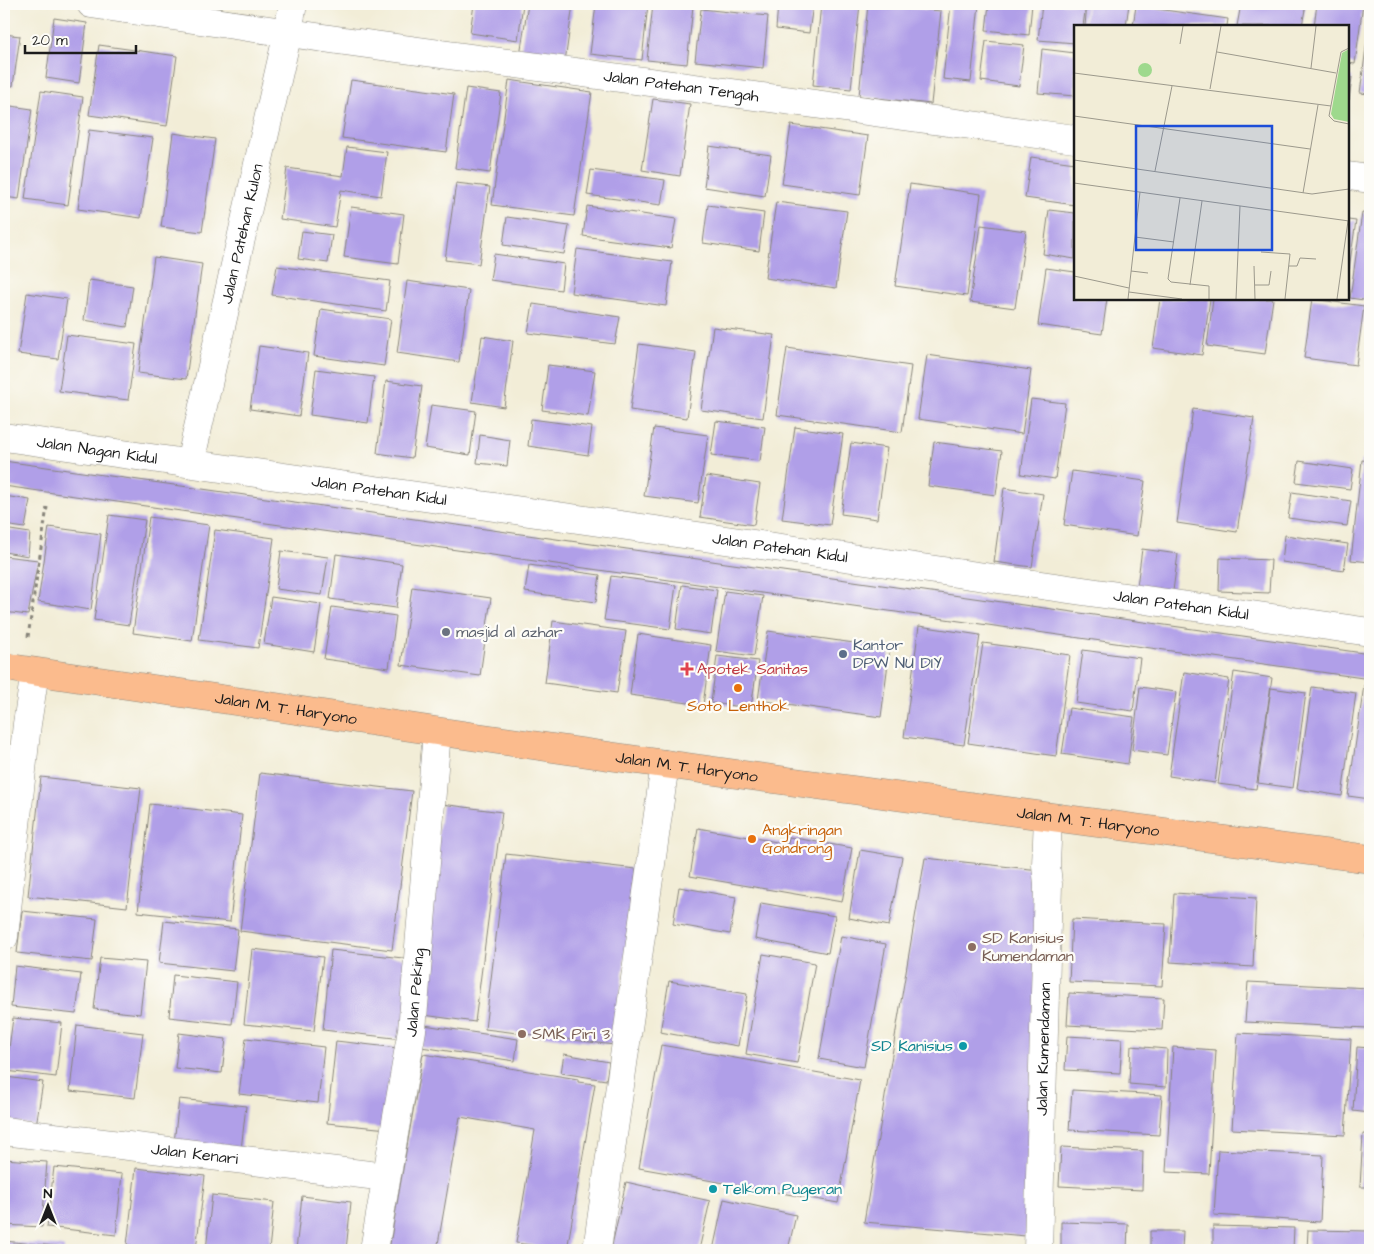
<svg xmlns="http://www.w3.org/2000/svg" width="1374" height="1254" viewBox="0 0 1374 1254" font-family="'Architects Daughter',sans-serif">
  <rect width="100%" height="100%" fill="#fdfcf7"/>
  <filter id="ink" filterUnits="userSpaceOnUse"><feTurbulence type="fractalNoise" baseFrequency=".02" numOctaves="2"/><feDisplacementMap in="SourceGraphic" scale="10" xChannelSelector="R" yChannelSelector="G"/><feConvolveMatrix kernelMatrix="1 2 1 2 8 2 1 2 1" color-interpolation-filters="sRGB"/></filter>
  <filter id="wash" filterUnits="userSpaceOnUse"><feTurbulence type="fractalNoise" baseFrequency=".0096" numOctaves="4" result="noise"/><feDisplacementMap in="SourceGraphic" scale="20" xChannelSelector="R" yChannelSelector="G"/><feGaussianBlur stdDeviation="1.12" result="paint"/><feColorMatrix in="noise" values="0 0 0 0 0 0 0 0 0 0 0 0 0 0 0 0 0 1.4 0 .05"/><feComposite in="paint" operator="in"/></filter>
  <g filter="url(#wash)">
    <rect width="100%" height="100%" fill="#f2edd7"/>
    <g id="blocks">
      <g fill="#b09fe8">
        <path d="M474,4H523L518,40L470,33Z"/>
        <path d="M528,4H573L565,62L520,55Z"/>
        <path d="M596,4H648L642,60L590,54Z"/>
        <path d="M653,4H669L693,6L687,64L647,60Z"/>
        <path d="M778,4H813L809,33L776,29Z"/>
        <path d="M821,4H860L851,89L813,85Z"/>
        <path d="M868,4L941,11L931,104L859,96Z"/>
        <path d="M951,4H979L971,82L943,79Z"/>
        <path d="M989,4H1032L1029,35L986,30Z"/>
        <path d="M1042,4H1086L1083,26H1075V43L1038,40Z"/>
        <path d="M1087,4H1129L1126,26H1085Z"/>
        <path d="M1241,4H1306L1302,26H1237Z"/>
        <path d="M1317,4H1363L1355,64L1348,63V26H1314Z"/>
        <path d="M1136,6L1228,19L1227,26H1133Z"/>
        <path d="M701,9L768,16L763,68L695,61Z"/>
        <path d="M54,18L87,23L79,83L46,78Z"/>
        <path d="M1369,25H1370V94L1360,93Z"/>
        <path d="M4,34L20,36L13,86L4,85Z"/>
        <path d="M986,41L1024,45L1019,86L981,81Z"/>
        <path d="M99,45L177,56L167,126L89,115Z"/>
        <path d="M1042,49L1075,53V96L1038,93Z"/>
        <path d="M1348,76L1352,77L1349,100H1348Z"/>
        <path d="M351,80L454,94L446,152L342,138Z"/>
        <path d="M509,80L592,92L574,216L492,205Z"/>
        <path d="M466,88L501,93L490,173L455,168Z"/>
        <path d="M41,91L83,97L68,205L25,199Z"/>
        <path d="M653,99L690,104L680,176L642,170Z"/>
        <path d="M4,105L32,109L19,199L4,197Z"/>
        <path d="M791,125L868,136L860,195L782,184Z"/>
        <path d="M89,130L153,138L141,218L78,209Z"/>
        <path d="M173,133L215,139L202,232L161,227Z"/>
        <path d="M709,146L771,155L765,196L704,187Z"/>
        <path d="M347,147L387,152L381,196L341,190L335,227L280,219L287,168L343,176Z"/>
        <path d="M1031,157L1075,163V205L1025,198Z"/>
        <path d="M591,170L665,180L661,205L587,195Z"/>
        <path d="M456,183L490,187L479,264L445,260Z"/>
        <path d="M910,184L981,194L967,296L895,286Z"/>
        <path d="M776,202L847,211L836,288L765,278Z"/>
        <path d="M708,205L764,213L759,251L703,243Z"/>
        <path d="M587,206L676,219L671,248L583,236Z"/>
        <path d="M351,207L404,214L398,264L344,257Z"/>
        <path d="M1049,210L1075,213V259L1043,254Z"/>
        <path d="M1362,213L1370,214V301L1350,298Z"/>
        <path d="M507,217L569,226L564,254L503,245Z"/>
        <path d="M1348,220L1356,221L1349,269H1348Z"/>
        <path d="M981,225L1026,231L1015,308L970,302Z"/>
        <path d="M302,231L332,235L328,263L298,259Z"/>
        <path d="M577,249L672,262L666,306L571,293Z"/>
        <path d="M494,254L564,264L561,290L490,280Z"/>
        <path d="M154,257L202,264L186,379L138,373Z"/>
        <path d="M277,266L390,281L386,311L272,295Z"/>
        <path d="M1046,268L1075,272V299H1107L1102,334L1038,325Z"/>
        <path d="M89,280L133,286L127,327L84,320Z"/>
        <path d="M407,281L469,290L459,362L397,353Z"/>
        <path d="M27,293L67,299L58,359L18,354Z"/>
        <path d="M1160,299H1210L1202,355L1153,348Z"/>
        <path d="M1213,299H1273L1265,354L1207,346Z"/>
        <path d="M1312,299L1364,306L1356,365L1304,358Z"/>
        <path d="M533,304L620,317L615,344L528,333Z"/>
        <path d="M321,309L391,319L384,366L314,356Z"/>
        <path d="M713,327L774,335L763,418L701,410Z"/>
        <path d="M67,335L136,344L128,400L59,391Z"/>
        <path d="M482,336L513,341L504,407L472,402Z"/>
        <path d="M639,344L696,352L687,418L630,410Z"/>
        <path d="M259,346L308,353L299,416L250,409Z"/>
        <path d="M787,348L911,366L902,432L777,415Z"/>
        <path d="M927,355L1031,370L1022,434L918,419Z"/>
        <path d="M548,365L595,371L588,416L542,410Z"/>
        <path d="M316,369L374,377L368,423L310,415Z"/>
        <path d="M386,381L422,386L412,458L377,453Z"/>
        <path d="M1031,399L1065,403L1055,479L1021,474Z"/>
        <path d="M431,405L476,411L470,455L425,448Z"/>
        <path d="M1193,409L1254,418L1237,532L1177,523Z"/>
        <path d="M531,419L592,427L588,455L528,446Z"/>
        <path d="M716,421L765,427L760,461L711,455Z"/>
        <path d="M795,427L843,434L830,525L782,519Z"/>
        <path d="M654,428L708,435L698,503L644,496Z"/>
        <path d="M480,435L510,440L507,466L477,463Z"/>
        <path d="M934,442L1002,451L996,495L928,486Z"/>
        <path d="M851,443L887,448L877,519L841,514Z"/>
        <path d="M1362,460L1370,461V562L1351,560Z"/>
        <path d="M4,461L1370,654V679L4,486Z"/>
        <path d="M1299,461L1353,469L1350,489L1296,482Z"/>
        <path d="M1072,471L1145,481L1137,536L1064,525Z"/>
        <path d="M706,476L760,484L754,525L700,517Z"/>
        <path d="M1004,488L1043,494L1032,567L994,562Z"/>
        <path d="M1292,492L1351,501L1347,526L1288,518Z"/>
        <path d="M4,496L30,500L25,528L4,525Z"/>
        <path d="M109,515L145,520L129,625L94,620Z"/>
        <path d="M149,517L209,525L192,641L133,633Z"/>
        <path d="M49,527L101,534L91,610L38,602Z"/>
        <path d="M4,529L30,533L28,556L4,552Z"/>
        <path d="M215,530L274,538L258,648L199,640Z"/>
        <path d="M1285,535L1348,544L1344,571L1282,562Z"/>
        <path d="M1142,549L1178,554L1173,591L1137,586Z"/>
        <path d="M281,551L328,557L322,595L276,589Z"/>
        <path d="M336,554L402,564L396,608L330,599Z"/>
        <path d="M4,556L38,560L28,615L4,612Z"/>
        <path d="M1220,558L1271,560L1269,593L1219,591Z"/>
        <path d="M529,565L600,575L596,602L525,592Z"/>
        <path d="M611,576L676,585L670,629L604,620Z"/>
        <path d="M682,585L717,590L711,634L676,629Z"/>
        <path d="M412,587L491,598L480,676L401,665Z"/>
        <path d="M725,591L763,596L754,656L716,651Z"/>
        <path d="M271,597L321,604L314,652L264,644Z"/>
        <path d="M332,607L396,616L389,668L324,659Z"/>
        <path d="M553,621L626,631L617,693L545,683Z"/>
        <path d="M919,626L980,635L964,745L904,737Z"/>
        <path d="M768,631L890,648L881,717L758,700Z"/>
        <path d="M638,634L711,645L703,705L630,695Z"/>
        <path d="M983,643L1070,655L1056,756L968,743Z"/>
        <path d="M1083,650L1140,658L1133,711L1076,703Z"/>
        <path d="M717,656L758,661L751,708L711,703Z"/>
        <path d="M1184,672L1229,679L1215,783L1169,776Z"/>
        <path d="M1234,672L1272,678L1256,789L1218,784Z"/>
        <path d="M1364,685L1370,686V799L1348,796Z"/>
        <path d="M1140,687L1176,692L1167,755L1132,750Z"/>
        <path d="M1312,687L1356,693L1342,796L1297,789Z"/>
        <path d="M1271,688L1306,693L1293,788L1258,783Z"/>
        <path d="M1069,708L1134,717L1128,764L1062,754Z"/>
        <path d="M260,773L412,791L392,950L240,931Z"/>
        <path d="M41,777L141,788L127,907L28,896Z"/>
        <path d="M150,804L242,815L230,922L138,912Z"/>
        <path d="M442,804L502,812L475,1022L416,1014Z"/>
        <path d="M698,828L788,844L789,837L852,848L842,902L690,876Z"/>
        <path d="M860,850L902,857L889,926L849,918Z"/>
        <path d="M506,854L636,869L614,1045L485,1029Z"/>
        <path d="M925,858L1040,870L1026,1236L864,1222Z"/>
        <path d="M679,887L736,897L730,934L673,924Z"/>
        <path d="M1174,893L1256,898L1253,967L1170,962Z"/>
        <path d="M761,903L835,916L828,953L755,939Z"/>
        <path d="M22,911L97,919L92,961L17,953Z"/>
        <path d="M1072,919L1166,924L1162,986L1069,982Z"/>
        <path d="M164,921L238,929L233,971L159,963Z"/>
        <path d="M1368,926H1370V974H1365Z"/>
        <path d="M841,936L886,944L864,1067L819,1059Z"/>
        <path d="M252,949L323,957L314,1031L244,1024Z"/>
        <path d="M331,950L412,959L403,1039L323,1030Z"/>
        <path d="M763,954L815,963L797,1063L746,1054Z"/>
        <path d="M100,958L146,962L140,1014L94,1009Z"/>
        <path d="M15,966L81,974L76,1014L11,1007Z"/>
        <path d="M173,975L237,982L232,1024L169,1017Z"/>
        <path d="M669,981L747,994L738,1046L660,1032Z"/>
        <path d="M1248,982L1369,988L1367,1028L1245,1022Z"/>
        <path d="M1069,993L1164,998L1162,1030L1067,1025Z"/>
        <path d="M13,1018L62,1023L56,1077L6,1071Z"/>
        <path d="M77,1025L143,1033L135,1098L70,1091Z"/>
        <path d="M424,1025L518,1039L515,1061L421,1047Z"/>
        <path d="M179,1033L226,1039L222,1073L175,1068Z"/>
        <path d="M1238,1033L1351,1039L1345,1135L1232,1129Z"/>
        <path d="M1067,1036L1122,1039L1120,1073L1065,1070Z"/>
        <path d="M246,1038L324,1047L318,1103L239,1094Z"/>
        <path d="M336,1041L398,1048L388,1129L327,1123Z"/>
        <path d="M661,1045L860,1080L838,1203L639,1168Z"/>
        <path d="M1131,1046L1167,1049L1166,1087L1129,1084Z"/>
        <path d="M1173,1047L1216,1050L1209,1174L1166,1172Z"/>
        <path d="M1357,1047L1370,1048V1113L1353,1111Z"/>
        <path d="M423,1054L578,1079V1082L595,1084L567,1250L516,1243L535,1130L460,1117L437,1250H389Z"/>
        <path d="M564,1054L609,1062L606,1080L561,1073Z"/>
        <path d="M6,1077L43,1082L36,1126L4,1121V1094Z"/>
        <path d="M1072,1090L1162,1095L1159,1135L1069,1130Z"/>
        <path d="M179,1099L246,1106L241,1150L174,1143Z"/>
        <path d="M1363,1134H1370V1187H1360Z"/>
        <path d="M1061,1147L1143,1151L1142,1190L1059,1186Z"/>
        <path d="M1218,1150L1323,1155L1320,1222L1214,1215Z"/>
        <path d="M4,1159L47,1162L42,1227L4,1225Z"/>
        <path d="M54,1167L122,1174L116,1235L47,1227Z"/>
        <path d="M136,1168L205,1176L196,1250H176L127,1245Z"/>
        <path d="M626,1182L710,1201L699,1250H611Z"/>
        <path d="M212,1195L274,1202L269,1250H206Z"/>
        <path d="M302,1196L351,1202L346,1250H296Z"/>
        <path d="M724,1199L796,1215L788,1250H713Z"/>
        <path d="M1061,1222L1128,1224L1127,1250H1061Z"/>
        <path d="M1213,1226L1294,1228L1293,1250H1213Z"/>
        <path d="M1308,1230L1370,1231V1250H1307Z"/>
        <path d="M1150,1231H1183L1182,1250H1150Z"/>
        <path d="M4,1241L64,1247V1250H4Z"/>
        <path d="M897,1246L948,1248L947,1250H896Z"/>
      </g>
    </g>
  </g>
  <g filter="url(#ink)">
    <use href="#blocks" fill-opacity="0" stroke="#87847a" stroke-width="1"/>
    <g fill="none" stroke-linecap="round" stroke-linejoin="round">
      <g stroke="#87847a" stroke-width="29">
        <g id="minor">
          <path id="s1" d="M91,4L337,40L1075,139"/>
          <path d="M1348,176L1370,179"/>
          <path id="s2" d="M4,437L1370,632"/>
          <path id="s3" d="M190,463L288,32L293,4"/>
          <path d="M4,937L27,724L35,672"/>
          <path id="s4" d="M4,1131L386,1177"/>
          <path id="s5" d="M374,1250L412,1030L437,732"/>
          <path d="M597,1250L665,764"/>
          <path id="s6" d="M1038,1250L1048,884L1046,865L1048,817"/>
        </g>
      </g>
      <g stroke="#87847a" stroke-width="29">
        <g id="primary">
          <path id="s7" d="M4,667C148,687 292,710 436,731C747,777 1059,818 1370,859"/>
        </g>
      </g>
      <path stroke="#87847a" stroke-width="3" stroke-dasharray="4 4" stroke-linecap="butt" d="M28,637L47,507"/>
      <use href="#minor" stroke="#fff" stroke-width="28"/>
      <use href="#primary" stroke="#fbbb8d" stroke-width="28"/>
    </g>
  </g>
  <circle fill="#6b7280" stroke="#fdfcf7" stroke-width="2" cx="446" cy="632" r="5"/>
  <circle fill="#5c6f8a" stroke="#fdfcf7" stroke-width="2" cx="843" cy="654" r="5"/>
  <path fill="#e0444e" stroke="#fdfcf7" stroke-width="2" d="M684.5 661.5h5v5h5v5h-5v5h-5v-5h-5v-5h5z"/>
  <g fill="#e8710a" stroke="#fdfcf7" stroke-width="2">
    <circle cx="738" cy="688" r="5"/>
    <circle cx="752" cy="839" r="5"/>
  </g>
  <g fill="#8d6e63" stroke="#fdfcf7" stroke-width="2">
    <circle cx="972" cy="947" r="5"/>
    <circle cx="522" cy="1034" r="5"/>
  </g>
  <g fill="#0f9aa8" stroke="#fdfcf7" stroke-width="2">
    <circle cx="963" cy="1046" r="5"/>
    <circle cx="713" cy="1189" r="5"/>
  </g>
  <g text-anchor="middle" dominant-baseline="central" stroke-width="4.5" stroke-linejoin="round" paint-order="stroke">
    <g font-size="16" fill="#1c1c1c" stroke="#fdfcf7">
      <text stroke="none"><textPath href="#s1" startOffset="596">Jalan Patehan Tengah</textPath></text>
      <text stroke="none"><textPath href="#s3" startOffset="235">Jalan Patehan Kulon</textPath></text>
      <text stroke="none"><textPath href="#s2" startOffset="94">Jalan Nagan Kidul</textPath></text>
      <text stroke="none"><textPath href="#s2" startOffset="379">Jalan Patehan Kidul</textPath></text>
      <text stroke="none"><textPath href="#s2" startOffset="784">Jalan Patehan Kidul</textPath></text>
      <text stroke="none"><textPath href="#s2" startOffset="1189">Jalan Patehan Kidul</textPath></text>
      <text stroke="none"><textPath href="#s7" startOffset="285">Jalan M. T. Haryono</textPath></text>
      <text stroke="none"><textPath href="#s7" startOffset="690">Jalan M. T. Haryono</textPath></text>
      <text stroke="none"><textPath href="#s7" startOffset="1095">Jalan M. T. Haryono</textPath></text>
      <text stroke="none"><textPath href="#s5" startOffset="261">Jalan Peking</textPath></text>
      <text stroke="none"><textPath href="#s6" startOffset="201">Jalan Kumendaman</textPath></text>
      <text stroke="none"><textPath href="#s4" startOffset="192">Jalan Kenari</textPath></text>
    </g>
    <g font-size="16" fill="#5b616d" stroke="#fdfcf7" text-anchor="start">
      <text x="456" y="632">masjid al azhar</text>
    </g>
    <g font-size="16" fill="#4e5e75" stroke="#fdfcf7" text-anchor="start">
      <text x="853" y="645">Kantor<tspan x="853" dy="18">DPW NU DIY</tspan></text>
    </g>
    <g font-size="16" fill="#be3a42" stroke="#fdfcf7" text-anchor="start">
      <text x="697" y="669">Apotek Sanitas</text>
    </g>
    <g font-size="16" fill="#c56008" stroke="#fdfcf7">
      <text x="738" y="706">Soto Lenthok</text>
      <text x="762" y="830" text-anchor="start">Angkringan<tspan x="762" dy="18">Gondrong</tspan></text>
    </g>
    <g font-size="16" fill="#785e54" stroke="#fdfcf7" text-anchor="start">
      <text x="982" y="938">SD Kanisius<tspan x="982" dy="18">Kumendaman</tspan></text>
      <text x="532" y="1034">SMK Piri 3</text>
    </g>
    <g font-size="16" fill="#0d838f" stroke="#fdfcf7" text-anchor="end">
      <text x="953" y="1046">SD Kanisius</text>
      <text x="723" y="1189" text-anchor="start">Telkom Pugeran</text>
    </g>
  </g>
  <g transform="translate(1074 25)">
    <rect width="275" height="275" fill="#f2edd7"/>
    <path d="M275,24V97L260,94L257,89L268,28ZM64 45a7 7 0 1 1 14 0a7 7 0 1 1-14 0Z" fill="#9ed98d"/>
    <path fill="none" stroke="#9c998c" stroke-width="1" d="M106,19L109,1M275,23L267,27L255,91L260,96L275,99M143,27L262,48M237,43L242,1M0,48L257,81M136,64L147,1M0,91L236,124M0,135L238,169L275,164M81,146L98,61M0,158L275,196M229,168L244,80M106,173L94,254L97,257L135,261V274M61,212L100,217M187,227L216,229L211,274M180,241L181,274M215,241H223L226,233L242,234M57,246L74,248M0,251L55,263M116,260L128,176M181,260H195L197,246M55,267L108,274M54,274L66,167M162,274L166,181M263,274L274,196"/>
    <path fill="#1d4ed8" fill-opacity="0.15" stroke="#1d4ed8" stroke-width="2.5" d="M62,101H198V225H62Z"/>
    <rect width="275" height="275" fill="none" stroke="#1c1c1c" stroke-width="2.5"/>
  </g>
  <rect width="1374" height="1254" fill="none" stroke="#fdfcf7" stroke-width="20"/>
  <g transform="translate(48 1206)" stroke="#fdfcf7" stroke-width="4" paint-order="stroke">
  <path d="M0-4L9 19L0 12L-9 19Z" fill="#1c1c1c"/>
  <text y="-8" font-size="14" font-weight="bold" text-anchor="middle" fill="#1c1c1c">N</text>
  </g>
  <path d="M25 45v8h111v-8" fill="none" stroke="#1c1c1c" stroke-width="2.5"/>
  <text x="32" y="45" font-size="15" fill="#1c1c1c" stroke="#fdfcf7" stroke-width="4" paint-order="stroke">20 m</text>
</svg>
